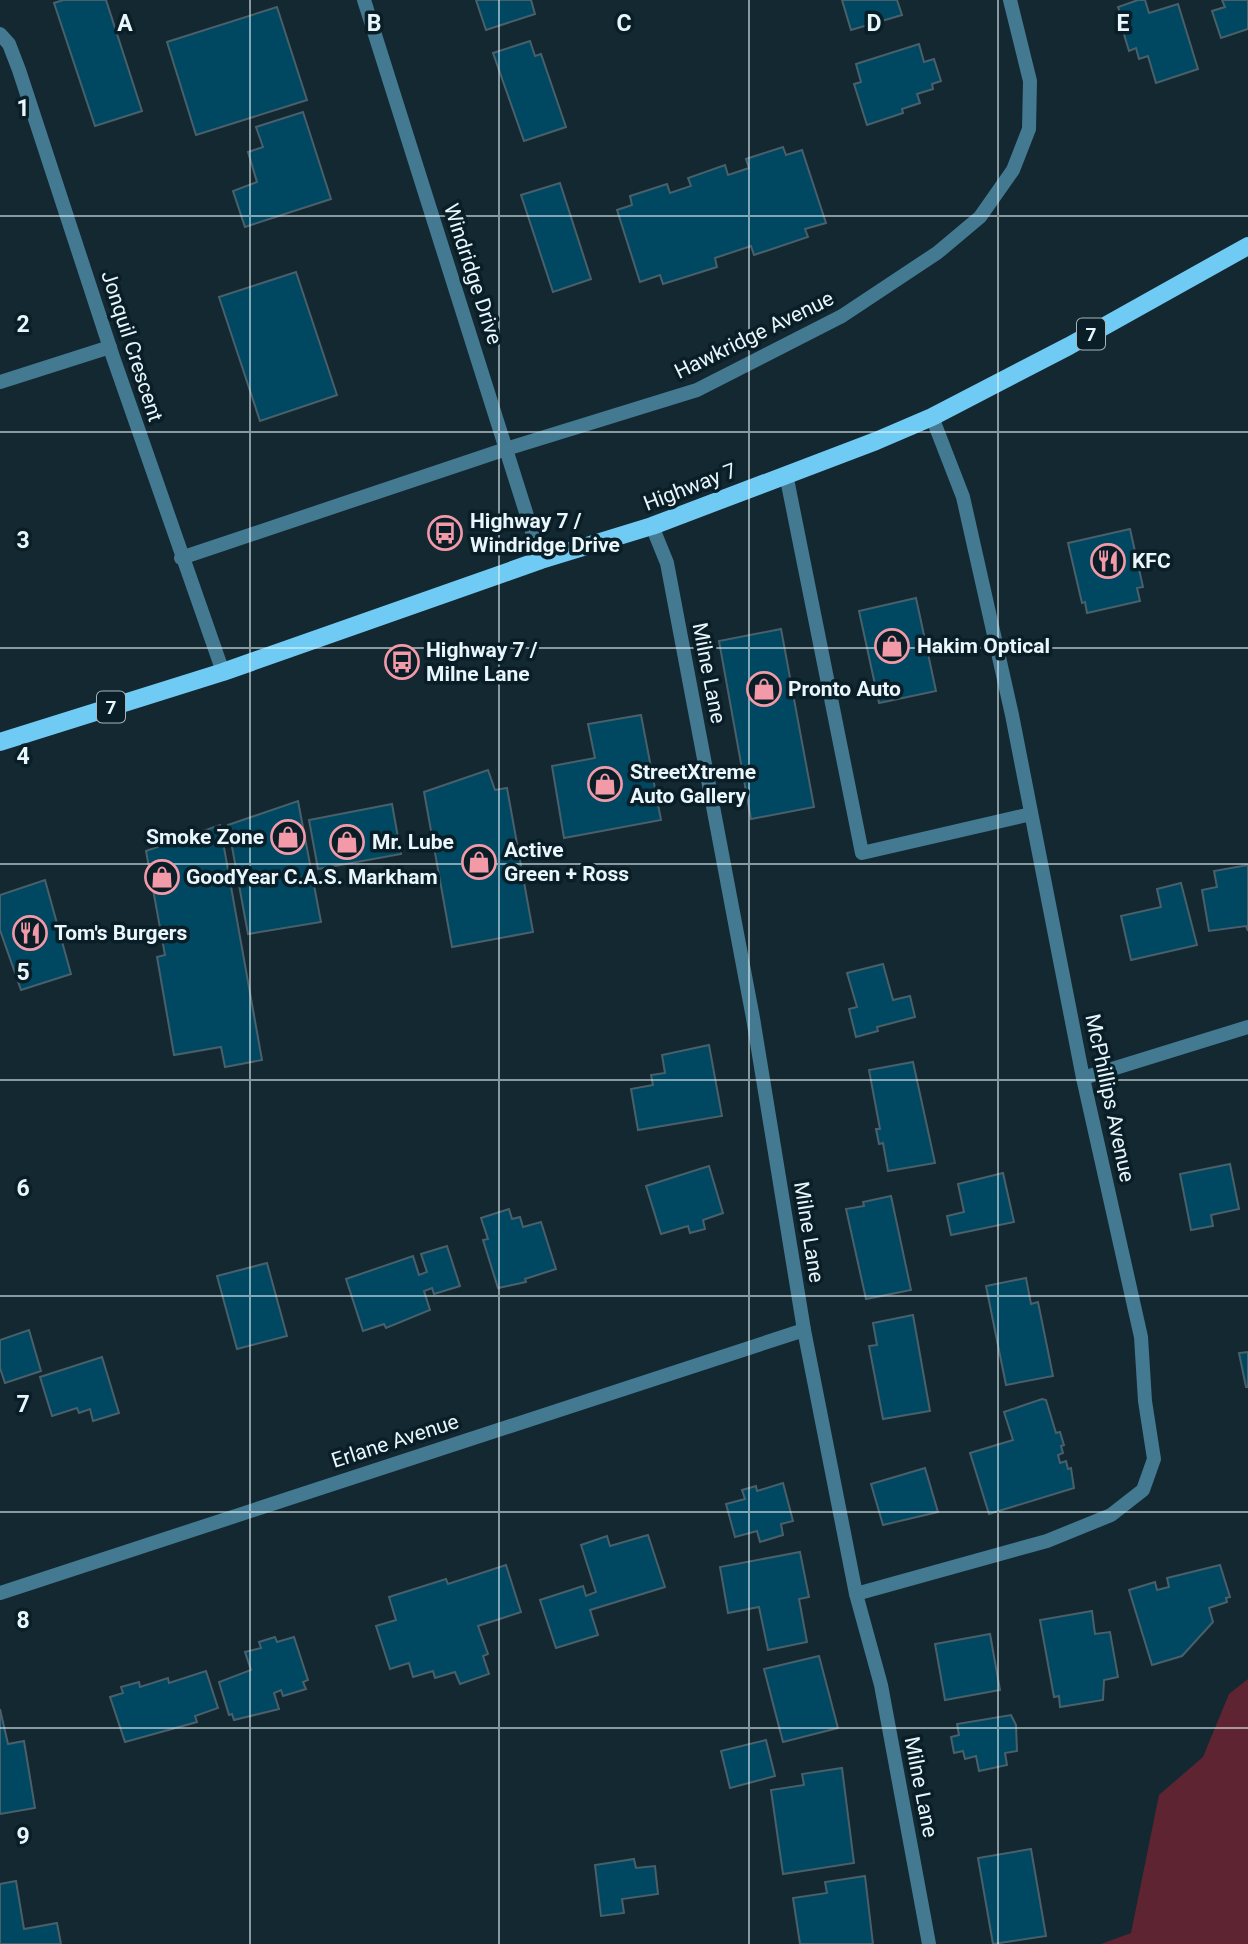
<svg xmlns="http://www.w3.org/2000/svg" width="1248" height="1944" viewBox="0 0 1248 1944" font-family="Roboto,sans-serif">
  <rect width="100%" height="100%" fill="#132831"/>
  <path fill="#5f2431" d="M1248,1679V1944H1101L1131,1933L1159,1795L1203,1757L1229,1694Z"/>
  <g fill="#004861" stroke="#495f6a" stroke-width="2">
    <path d="M63,0H106L142,111L95,126L54,3Z"/>
    <path d="M476,0H531L535,14L486,30Z"/>
    <path d="M842,0H897L902,15L851,30Z"/>
    <path d="M1138,0H1145L1149,13L1178,4L1198,69L1156,83L1148,56L1139,59L1136,48L1129,51L1120,21H1123L1118,7Z"/>
    <path d="M1222,0H1248V29L1221,38L1212,11L1225,7Z"/>
    <path d="M277,7L307,100L196,135L167,42Z"/>
    <path d="M530,41L535,56L541,54L566,127L524,141L493,53Z"/>
    <path d="M919,44L924,62L934,59L941,81L932,84L933,89L917,94L920,103L902,109L903,113L867,125L854,84L861,82L856,64Z"/>
    <path d="M303,112L331,199L245,227L233,191L257,182L248,152L263,147L256,127Z"/>
    <path d="M783,147L786,155L802,150L826,223L805,229L808,237L754,255L751,246L715,258L717,267L663,284L660,275L640,282L617,210L632,205L630,196L667,184L670,193L691,186L688,178L725,165L728,175L749,168L746,159Z"/>
    <path d="M560,183L591,279L553,292L521,195Z"/>
    <path d="M296,272L337,395L260,421L219,297Z"/>
    <path d="M1130,529L1143,587L1137,588L1140,601L1087,613L1085,602L1082,603L1068,543Z"/>
    <path d="M916,598L936,691L879,703L859,611Z"/>
    <path d="M781,629L814,807L751,819L719,641Z"/>
    <path d="M641,715L661,820L564,838L552,766L595,758L588,724Z"/>
    <path d="M488,770L495,790L507,788L533,932L452,947L424,792Z"/>
    <path d="M298,801L321,922L248,934L228,825Z"/>
    <path d="M392,804L401,854L318,869L309,820Z"/>
    <path d="M220,825L262,1060L225,1067L221,1047L174,1055L157,957L165,955L146,851Z"/>
    <path d="M1248,865V931L1246,926L1209,931L1202,890L1217,887L1214,871Z"/>
    <path d="M45,880L71,974L21,990L0,930V895Z"/>
    <path d="M1181,883L1197,945L1131,960L1121,916L1161,907L1157,889Z"/>
    <path d="M883,964L893,1000L910,996L915,1017L877,1027L878,1031L856,1037L849,1009L857,1007L847,973Z"/>
    <path d="M709,1045L722,1116L638,1130L631,1089L653,1085L651,1075L665,1073L662,1055Z"/>
    <path d="M913,1062L935,1163L888,1171L883,1143L879,1144L876,1129H880L869,1070Z"/>
    <path d="M1230,1164L1239,1209L1211,1215L1213,1226L1191,1230L1180,1174Z"/>
    <path d="M709,1166L723,1213L703,1220L705,1229L690,1233L688,1226L661,1234L646,1186Z"/>
    <path d="M1003,1173L1014,1222L951,1235L947,1216L964,1212L958,1184Z"/>
    <path d="M891,1196L911,1290L866,1299L846,1209L864,1206L863,1202Z"/>
    <path d="M509,1209L512,1219L520,1217L523,1227L541,1222L556,1269L525,1279L526,1282L498,1288L483,1240L488,1239L481,1218Z"/>
    <path d="M447,1246L460,1286L434,1294L432,1288L424,1291L430,1310L386,1328L384,1324L363,1331L346,1279L413,1256L419,1275L427,1272L421,1254Z"/>
    <path d="M267,1263L287,1336L237,1349L217,1276Z"/>
    <path d="M1026,1278L1031,1304L1038,1302L1053,1376L1006,1385L986,1286Z"/>
    <path d="M913,1315L930,1411L883,1419L869,1346L877,1345L873,1323Z"/>
    <path d="M29,1330L41,1371L5,1383L0,1368V1340Z"/>
    <path d="M1248,1352V1387H1246L1239,1353Z"/>
    <path d="M102,1357L119,1413L93,1421L90,1409L79,1413L77,1408L52,1416L40,1377Z"/>
    <path d="M1042,1399L1046,1400L1056,1433L1060,1432L1064,1445L1061,1446L1063,1453L1058,1455L1060,1463L1066,1461L1068,1469L1071,1468L1074,1488L989,1514L970,1453L1013,1440L1004,1412Z"/>
    <path d="M925,1468L938,1512L883,1525L871,1484Z"/>
    <path d="M783,1483L793,1521L781,1524L783,1535L760,1542L757,1531L735,1537L726,1504L745,1499L742,1490L756,1486L757,1491Z"/>
    <path d="M648,1535L665,1587L590,1610L598,1635L556,1648L540,1600L583,1586L586,1596L596,1592L581,1545L607,1536L610,1546Z"/>
    <path d="M800,1552L809,1597L799,1599L807,1642L768,1650L759,1607L728,1613L720,1567Z"/>
    <path d="M506,1565L521,1612L478,1626L488,1654L483,1656L489,1674L460,1684L455,1672L435,1678L433,1671L413,1677L409,1663L390,1669L376,1626L396,1620L389,1597L446,1579L448,1584Z"/>
    <path d="M1220,1565L1230,1597L1226,1598L1227,1602L1209,1608L1213,1622L1182,1656L1152,1665L1129,1590L1155,1582L1157,1590L1169,1587L1167,1578Z"/>
    <path d="M1092,1611L1095,1634L1110,1632L1118,1677L1104,1680L1103,1700L1060,1707L1059,1696L1054,1697L1040,1620Z"/>
    <path d="M990,1634L1000,1690L945,1700L935,1644Z"/>
    <path d="M275,1637L277,1642L294,1637L308,1680L303,1682L306,1689L283,1696L281,1690L274,1693L279,1709L234,1720L232,1714L229,1715L219,1682L251,1670L245,1652L261,1648L259,1642Z"/>
    <path d="M819,1656L838,1728L783,1742L764,1669Z"/>
    <path d="M206,1671L218,1708L195,1716L197,1722L125,1742L110,1697L123,1693L121,1687L139,1682L140,1687L168,1678L169,1683Z"/>
    <path d="M0,1709L8,1744L24,1741L35,1808L0,1814Z"/>
    <path d="M1011,1715L1016,1725L1017,1751L1005,1753L1007,1765L979,1771L976,1756L965,1759L963,1751L954,1753L951,1737L959,1735L957,1724Z"/>
    <path d="M766,1740L775,1776L730,1788L721,1751Z"/>
    <path d="M842,1768L854,1863L783,1874L771,1790L804,1785L802,1774Z"/>
    <path d="M1031,1849L1046,1936L993,1944L978,1858Z"/>
    <path d="M634,1859L636,1868L655,1866L658,1894L622,1899L624,1913L601,1916L595,1865Z"/>
    <path d="M865,1876L873,1944H800L793,1898L827,1893L825,1882Z"/>
    <path d="M16,1881L24,1929L57,1923L61,1944H0V1884Z"/>
  </g>
  <g fill="none" stroke-linecap="round" stroke-linejoin="round">
    <g stroke="#437991" stroke-width="14">
      <path d="M0,382L110,347"/>
      <path d="M786,474L862,853L1031,814"/>
    </g>
    <g stroke="#437991" stroke-width="14">
      <path d="M364,0L541,560"/>
      <path d="M0,34L9,44L19,70L113,357L223,672"/>
      <path d="M652,526L667,563L753,1018L804,1330L856,1594L881,1685L929,1944"/>
      <path d="M181,558L506,449L697,390L842,316L937,253L980,217L1013,170L1029,129L1030,81L1010,0"/>
      <path d="M1083,1078L1248,1027"/>
      <path d="M0,1593L804,1330"/>
      <path d="M856,1594L1047,1541L1111,1515L1143,1490L1154,1459L1145,1401L1141,1337L1083,1078L1012,715L963,497L932,417"/>
    </g>
    <path stroke="#70cbf4" stroke-width="18" d="M0,742L223,672L541,560L652,526L876,441L932,417L1069,346L1248,246"/>
  </g>
  <path fill="none" stroke="#e9f6fc" stroke-width="2" stroke-opacity="0.55" d="M250,0V1944M499,0V1944M749,0V1944M998,0V1944M0,216H1248M0,432H1248M0,648H1248M0,864H1248M0,1080H1248M0,1296H1248M0,1512H1248M0,1728H1248"/>
  <defs>
    <g id="bus-ring" transform="scale(1.75)"><circle r="9.5" fill="#091e27" stroke="#f39aa9" stroke-width="1.5"/><path d="M-5-6H5V4H4V6H2V4H-2V6H-4V4H-5ZM-3.5-4V0h7V-4ZM-3.5 1.2v1.5H-2V1.2ZM2 1.2v1.5H3.5V1.2Z" fill="#f39aa9"/></g>
    <g id="restaurant-ring" transform="scale(1.75)"><circle r="9.5" fill="#091e27" stroke="#f39aa9" stroke-width="1.5"/><path d="M-5-6h1v4h1v-4h1v4h1v-4h1v5L-1.5 .5V6h-2V.5L-5-1ZM5-6V6H3V1.5H1.5Q1.5-4 5-6Z" fill="#f39aa9"/></g>
    <g id="shop-ring" transform="scale(1.75)"><circle r="9.5" fill="#091e27" stroke="#f39aa9" stroke-width="1.5"/><path d="M-5-2.5h2.3a2.7 3.5 0 0 1 5.4 0H5L5.5 6h-11ZM-1.5-2.5h3a1.5 2.3 0 0 0-3 0Z" fill="#f39aa9"/></g>
  </defs>
  <g fill-rule="evenodd">
    <use href="#bus-ring" x="445" y="533"/>
    <use href="#restaurant-ring" x="1108" y="561"/>
    <use href="#shop-ring" x="892" y="646"/>
    <use href="#bus-ring" x="402" y="662"/>
    <use href="#shop-ring" x="764" y="689"/>
    <use href="#shop-ring" x="605" y="784"/>
    <use href="#shop-ring" x="288" y="837"/>
    <use href="#shop-ring" x="347" y="842"/>
    <use href="#shop-ring" x="479" y="862"/>
    <use href="#shop-ring" x="162" y="877"/>
    <use href="#restaurant-ring" x="30" y="933"/>
  </g>
  <g text-anchor="middle" dominant-baseline="central" stroke-width="7" stroke-linejoin="round" paint-order="stroke">
    <g fill="#091e27" stroke="#a6b5bc" stroke-width="2">
      <rect x="1077" y="318.5" width="28" height="31" rx="5"/>
      <rect x="97" y="691.5" width="28" height="31" rx="5"/>
    </g>
    <g font-size="19" font-weight="bold" fill="#e9f6fc">
      <text x="1091" y="334">7</text>
      <text x="111" y="707">7</text>
    </g>
    <g font-size="21" fill="#e9f6fc" stroke="#091e27">
      <text transform="translate(473 274) rotate(72)">Windridge Drive</text>
      <text transform="translate(754 335) rotate(-26)">Hawkridge Avenue</text>
      <text transform="translate(132 346) rotate(72)">Jonquil Crescent</text>
      <text transform="translate(690 487) rotate(-21)">Highway 7</text>
      <text transform="translate(709 673) rotate(79)">Milne Lane</text>
      <text transform="translate(1110 1098) rotate(78)">McPhillips Avenue</text>
      <text transform="translate(809 1232) rotate(81)">Milne Lane</text>
      <text transform="translate(395 1441) rotate(-18)">Erlane Avenue</text>
      <text transform="translate(921 1787) rotate(79)">Milne Lane</text>
    </g>
    <g font-size="21" font-weight="bold" fill="#e9f6fc" stroke="#091e27" text-anchor="start">
      <text x="470" y="521">Highway 7 /<tspan x="470" dy="24">Windridge Drive</tspan></text>
      <text x="1132" y="561">KFC</text>
      <text x="917" y="646">Hakim Optical</text>
      <text x="426" y="650">Highway 7 /<tspan x="426" dy="24">Milne Lane</tspan></text>
      <text x="788" y="689">Pronto Auto</text>
      <text x="630" y="772">StreetXtreme<tspan x="630" dy="24">Auto Gallery</tspan></text>
      <text x="264" y="837" text-anchor="end">Smoke Zone</text>
      <text x="372" y="842">Mr. Lube</text>
      <text x="504" y="850">Active<tspan x="504" dy="24">Green + Ross</tspan></text>
      <text x="186" y="877">GoodYear C.A.S. Markham</text>
      <text x="54" y="933">Tom's Burgers</text>
    </g>
  </g>
  <g font-size="23" text-anchor="middle" font-weight="bold" fill="#e9f6fc" stroke="#091e27" stroke-width="7" stroke-linejoin="round" paint-order="stroke">
    <text x="125" y="31">A</text>
    <text x="374" y="31">B</text>
    <text x="624" y="31">C</text>
    <text x="874" y="31">D</text>
    <text x="1123" y="31">E</text>
    <text x="23" y="116">1</text>
    <text x="23" y="332">2</text>
    <text x="23" y="548">3</text>
    <text x="23" y="764">4</text>
    <text x="23" y="980">5</text>
    <text x="23" y="1196">6</text>
    <text x="23" y="1412">7</text>
    <text x="23" y="1628">8</text>
    <text x="23" y="1844">9</text>
  </g>
</svg>
